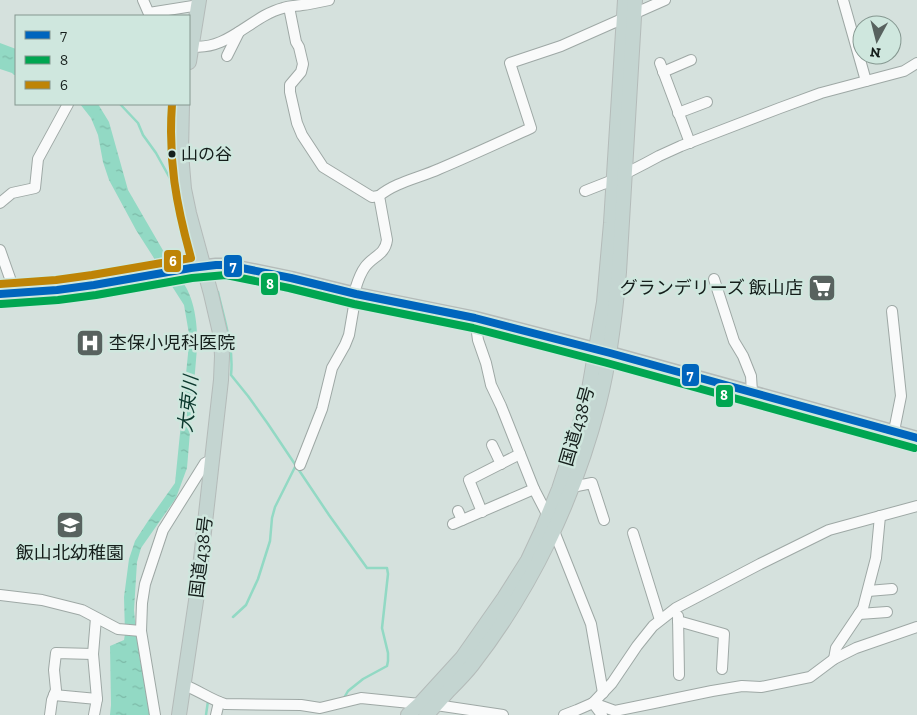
<svg xmlns="http://www.w3.org/2000/svg" width="917" height="715" viewBox="0 0 917 715" font-family="'Zilla Slab','Noto Sans JP',serif">
  <defs>
    <pattern id="water-ripples" width="26" height="14" patternUnits="userSpaceOnUse" patternTransform="scale(1.25)"><rect width="26" height="14" fill="#92d9c4"/><path d="M2 4q2-2 4 0t4 0M15 11q2-2 4 0t4 0" fill="none" stroke="#7dbaa8"/></pattern>
  </defs>
  <rect width="100%" height="100%" fill="#d5e1dd"/>
  <g fill="url(#water-ripples)">
    <path d="M0,43L16,49V75H14L12,73L0,69Z"/>
    <path d="M80,104H98L109,122L128,190L179,278C195,294 198,327 197,348L187,468L176,498L141,548L137,562L134,610L136,631L140,660L150,705V715H110L111,705L110,646L124,640L125,634L124,597L129,559L135,541L148,521L175,483L188,354L189,334L184,305L136,230L109,180L103,162L98,135L91,118Z"/>
  </g>
  <g fill="none" stroke-linecap="round" stroke-linejoin="round">
    <g stroke="#92d9c4" stroke-width="2.5">
      <path d="M120,104L138,123L143,135L156,153L177,191"/>
      <path d="M218,292C224,319 234,347 231,375L248,396L268,424L329,515L367,568H387L388,574L382,628L388,653V661L387,666L363,679L348,691L344,698"/>
      <path d="M233,617L246,605L258,579L270,541L272,518L275,507L296,465"/>
      <path d="M206,715L208,701"/>
    </g>
    <g stroke="#9ea8a5" stroke-width="12">
      <g id="minor">
        <path d="M143,0L150,16"/>
        <path d="M843,0L866,81"/>
        <path d="M289,7L296,42L299,47L303,64L301,72L290,85V92L297,123L302,135L323,167L372,197L379,196"/>
        <path d="M149,13L199,5"/>
        <path d="M191,46C227,52 251,16 283,8C289,6 296,6 302,5C311,4 320,2 329,0"/>
        <path d="M227,56L239,32"/>
        <path d="M660,63L690,143"/>
        <path d="M663,72L691,60"/>
        <path d="M678,113L707,102"/>
        <path d="M585,191L613,180L646,163L659,156L681,146L780,108L821,93L904,71L917,63"/>
        <path d="M0,203L12,193L35,188L38,159L68,104"/>
        <path d="M0,250L12,284L13,293"/>
        <path d="M714,279L734,341L743,356L751,376L752,392"/>
        <path d="M354,293C357,284 359,275 365,267C373,256 385,255 387,240L379,196C396,182 419,178 439,169C470,156 500,142 531,128L510,63L561,46L665,0"/>
        <path d="M892,311L901,396L894,431"/>
        <path d="M475,318L478,340L486,363L491,385L501,406L534,489L548,516L591,624L603,693"/>
        <path d="M492,445L501,464"/>
        <path d="M300,465L322,409L332,368L345,345L349,335L356,294"/>
        <path d="M572,487L592,483L604,520"/>
        <path d="M458,511L462,520"/>
        <path d="M482,512L469,480L520,454"/>
        <path d="M453,524L534,489"/>
        <path d="M633,533L660,620"/>
        <path d="M868,591L892,589"/>
        <path d="M0,595L42,600L82,610L118,629L141,631"/>
        <path d="M859,614L887,612"/>
        <path d="M678,616L679,675"/>
        <path d="M678,621L724,634L722,669"/>
        <path d="M834,659L836,648L863,608L876,558L880,516"/>
        <path d="M184,685C198,690 211,700 225,704L301,705L320,708L361,698L420,704"/>
        <path d="M54,695L97,699"/>
        <path d="M593,703L615,711L654,703L712,691L742,686L761,687L810,677L834,659L856,648L917,627"/>
        <path d="M593,703L602,715"/>
        <path d="M436,705L503,715"/>
        <path d="M50,715L52,700L56,690L54,670L56,653L93,654"/>
        <path d="M94,715L97,699L93,654L96,618"/>
        <path d="M155,715L141,631L142,603L145,584L163,530L205,463L211,460"/>
        <path d="M216,715L219,702"/>
        <path d="M564,715L577,710L593,703L612,683L637,646L653,626L676,608L760,564L829,530L917,506"/>
      </g>
    </g>
    <g stroke="#b4bbb9" stroke-width="15">
      <path id="major" d="M0,294L57,290L94,285L191,268L216,265H227L291,278L356,294L475,318L610,353L917,438"/>
    </g>
    <g stroke="#b4bbb9" stroke-width="16">
      <g id="highway">
        <path d="M189,62L199,0"/>
        <path d="M179,715L197,594L221,380L222,356L221,337L211,294L189,213L184,189L181,153L182,104"/>
        <path d="M408,715L420,704L462,658L504,598L528,560L542,530L559,489L573,446L587,401L604,302L611,223L625,0"/>
        <path d="M426,715C434,707 442,698 449,690C457,682 465,674 472,665C532,588 575,497 599,403C610,360 615,316 619,272L635,0"/>
      </g>
    </g>
    <use href="#minor" stroke="#f9fafa" stroke-width="10"/>
    <use href="#major" stroke="#d8e4e1" stroke-width="12"/>
    <use href="#highway" stroke="#c4d5d1" stroke-width="14"/>
    <g stroke="#cfe7de" stroke-width="11">
      <path id="bus-1" d="M0,294L57,290L94,285L191,268L216,265H227L291,278L356,294L475,318L610,353L917,438"/>
    </g>
    <g stroke="#cfe7de" stroke-width="11">
      <path id="bus-2" d="M1,304L58,300L96,295L192,278L226,275L289,288L354,304L473,328L607,363L914,448"/>
    </g>
    <g stroke="#cfe7de" stroke-width="11">
      <path id="bus-3" d="M0,284L56,280L92,275L191,258C176,204 168,160 172,104"/>
    </g>
    <use href="#bus-1" stroke="#0065bd" stroke-width="8"/>
    <use href="#bus-2" stroke="#00a651" stroke-width="8"/>
    <use href="#bus-3" stroke="#be8407" stroke-width="8"/>
  </g>
  <defs>
    <g id="supermarket-square" transform="scale(1.4375)"><rect x="-9" y="-9" width="18" height="18" rx="4" fill="#58625f" stroke="#cfe7de"/><path d="M-6-5.5h2.5l.6 2H6L4.5 2H-2.5L-4.4-4H-6ZM-1.5 3.2a1.3 1.3 0 1 0 .1 0ZM3 3.2a1.3 1.3 0 1 0 .1 0Z" fill="#fff"/></g>
    <g id="hospital-square" transform="scale(1.4375)"><rect x="-9" y="-9" width="18" height="18" rx="4" fill="#58625f" stroke="#cfe7de"/><path d="M-5-5h3v3.5h4V-5h3V5h-3V1.5h-4V5h-3Z" fill="#fff"/></g>
    <g id="school-square" transform="scale(1.4375)"><rect x="-9" y="-9" width="18" height="18" rx="4" fill="#58625f" stroke="#cfe7de"/><path d="M0-5L7-2L0 1L-7-2ZM-4 1L0 2.5L4 1V4Q0 6-4 4Z" fill="#fff"/></g>
  </defs>
  <g fill-rule="evenodd">
    <use href="#supermarket-square" x="822" y="288"/>
    <use href="#hospital-square" x="90" y="343"/>
    <use href="#school-square" x="70" y="525"/>
  </g>
  <circle fill="#151e1b" stroke="#cfe7de" stroke-width="2" cx="172" cy="154" r="4.5"/>
  <g text-anchor="middle" dominant-baseline="central" stroke-width="5" stroke-linejoin="round" paint-order="stroke">
    <g font-size="17" fill="#151e1b" stroke="#cfe7de" text-anchor="start">
      <text x="181" y="154">山の谷</text>
    </g>
    <g font-size="18" fill="#151e1b" stroke="#cfe7de" text-anchor="end">
      <text x="803" y="288">グランデリーズ 飯山店</text>
      <text x="109" y="343" text-anchor="start">杢保小児科医院</text>
      <text x="70" y="553" text-anchor="middle">飯山北幼稚園</text>
    </g>
    <g font-size="18" fill="#151e1b" stroke="#cfe7de">
      <text transform="translate(577 426) rotate(-74)">国道438号</text>
      <text transform="translate(201 557) rotate(-83)">国道438号</text>
    </g>
    <g font-size="19" font-style="italic" fill="#0b382d" stroke="#cfe7de">
      <text transform="translate(188 404) rotate(-84)">大束川</text>
    </g>
  </g>
  <g stroke="#cfe7de" stroke-width="2">
    <rect x="163" y="249" width="19" height="24" rx="5" fill="#be8407"/>
    <rect x="223" y="254" width="20" height="24" rx="5" fill="#0065bd"/>
    <rect x="260" y="272" width="19" height="24" rx="5" fill="#00a651"/>
    <rect x="681" y="363" width="19" height="24" rx="5" fill="#0065bd"/>
    <rect x="715" y="384" width="19" height="24" rx="5" fill="#00a651"/>
  </g>
  <g font-size="14" text-anchor="middle" font-weight="bold" fill="#fff">
    <text x="173" y="266">6</text>
    <text x="233" y="271">7</text>
    <text x="270" y="289">8</text>
    <text x="690" y="380">7</text>
    <text x="724" y="400">8</text>
  </g>
  <rect x="15" y="15" width="175" height="90" fill="#cfe7de" stroke="#859790"/>
  <rect x="25" y="31" width="25" height="8" fill="#0065bd" stroke="#859790"/>
  <text x="60" y="40" font-size="15" fill="#151e1b">7</text>
  <rect x="25" y="56" width="25" height="8" fill="#00a651" stroke="#859790"/>
  <text x="60" y="65" font-size="15" fill="#151e1b">8</text>
  <rect x="25" y="81" width="25" height="8" fill="#be8407" stroke="#859790"/>
  <text x="60" y="90" font-size="15" fill="#151e1b">6</text>
  <g transform="translate(877 40) rotate(187)"><circle r="24" fill="#cfe7de" stroke="#859790"/>
  <path d="M0-4L9 19L0 12L-9 19Z" fill="#58625f"/>
  <text y="-8" font-size="14" font-weight="bold" text-anchor="middle" fill="#151e1b">N</text>
  </g>
</svg>
